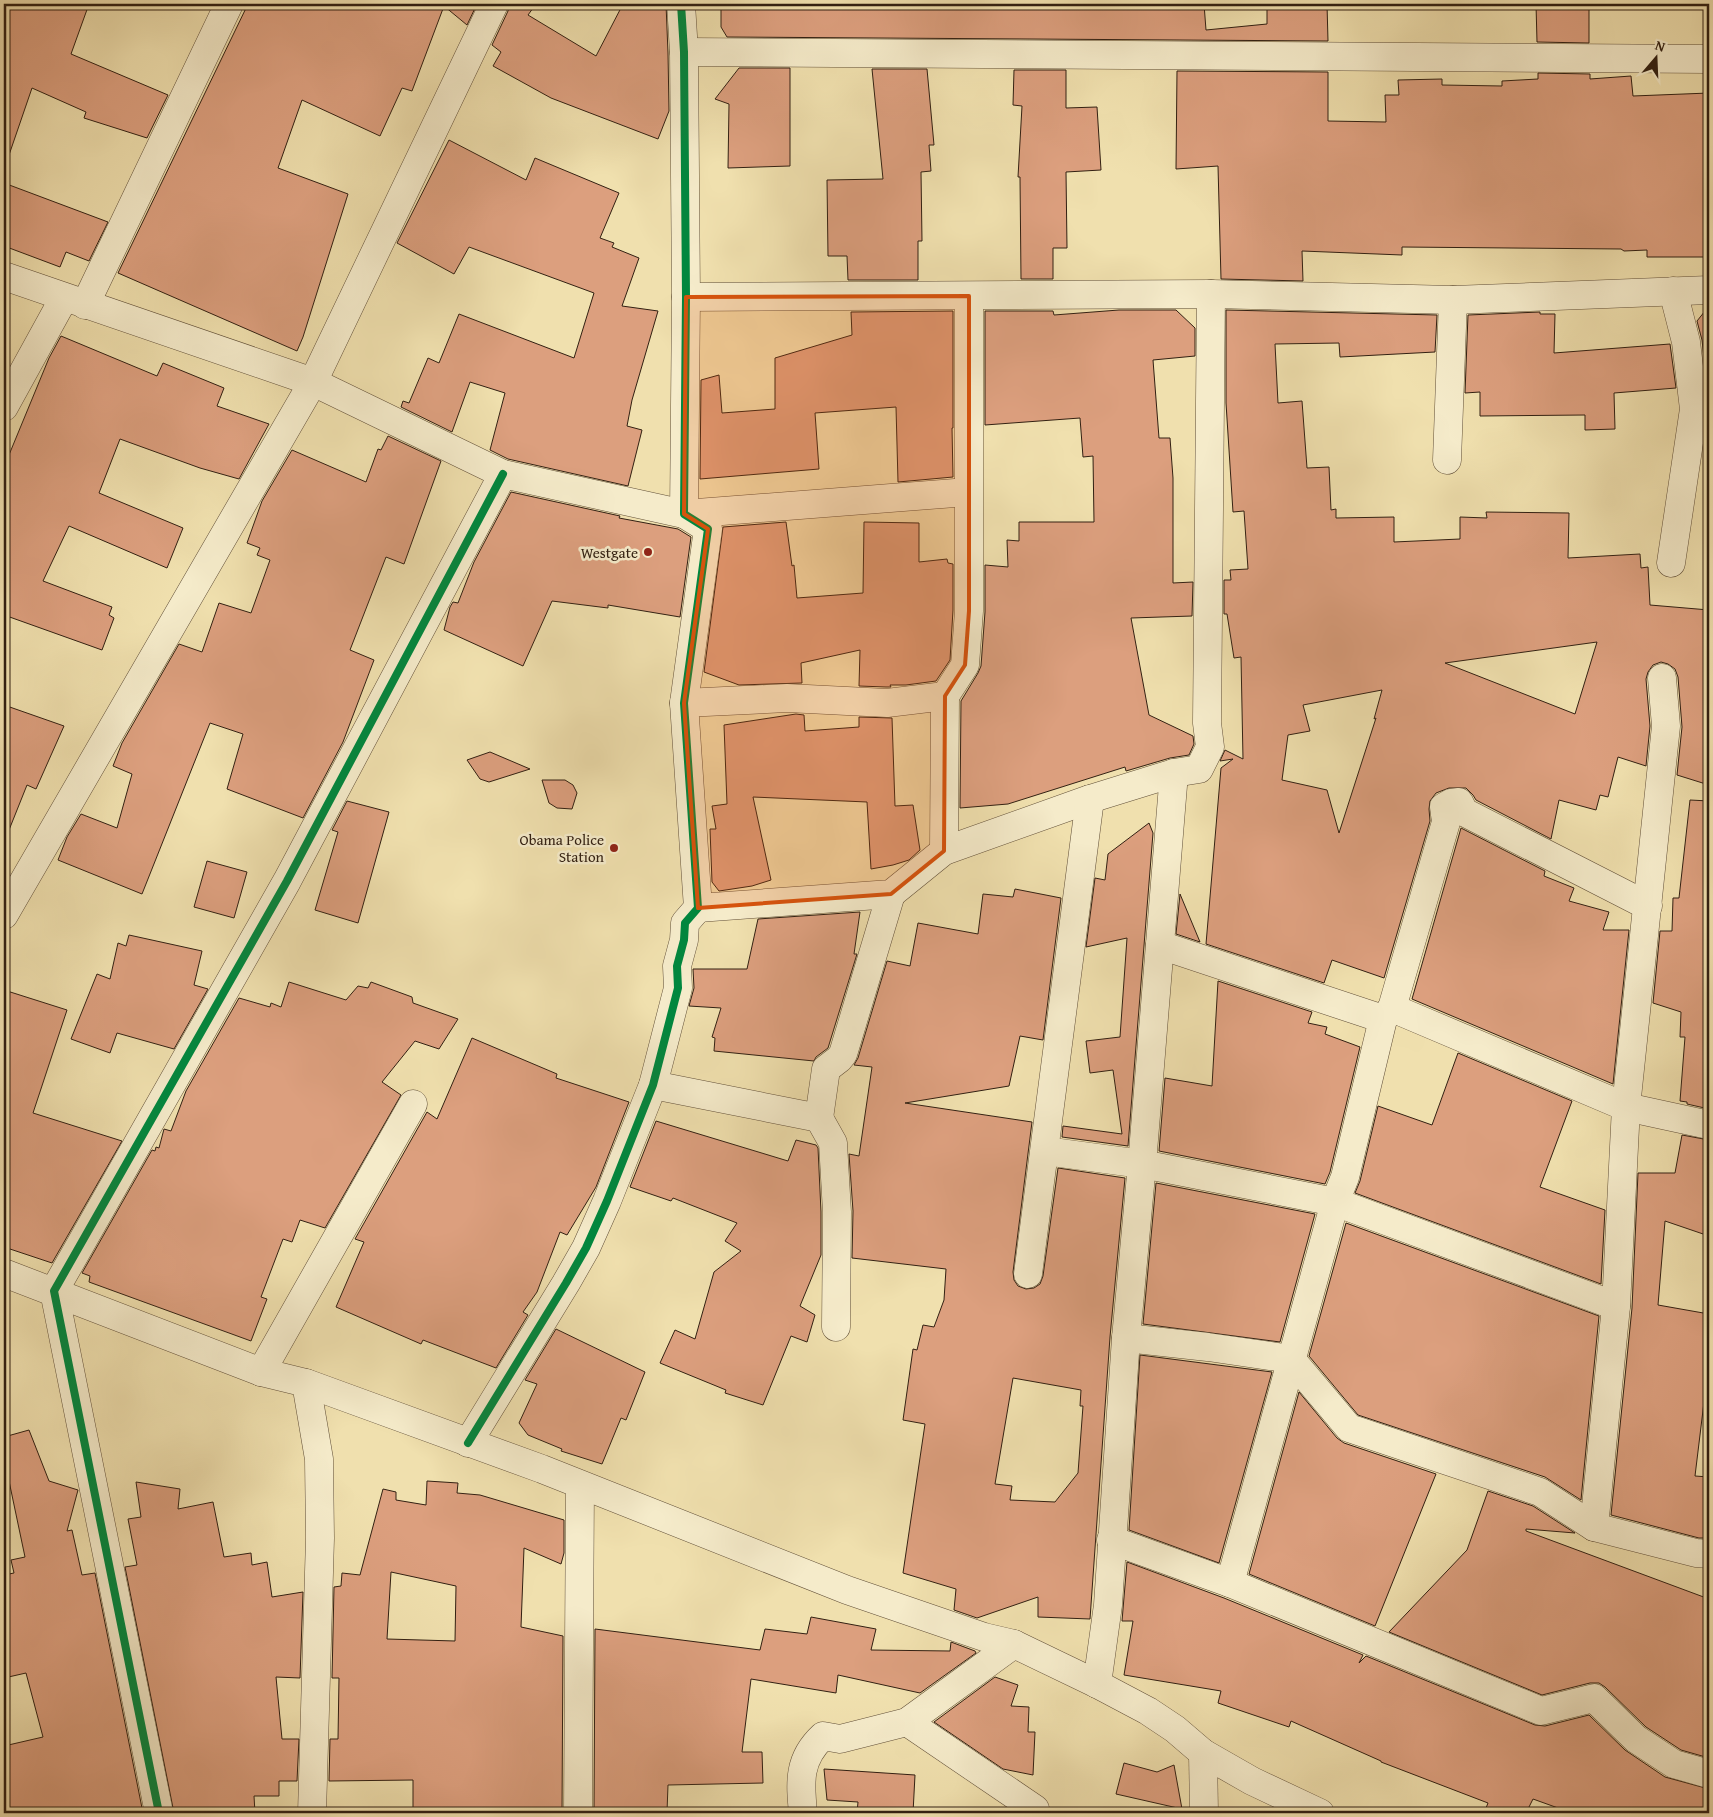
<svg xmlns="http://www.w3.org/2000/svg" width="1713" height="1817" viewBox="0 0 1713 1817" font-family="'Gentium Book Plus',serif">
  <rect width="100%" height="100%" fill="#f0e0ae"/>
  <filter id="stains"><feTurbulence type="fractalNoise" baseFrequency=".004" numOctaves="4"/><feColorMatrix values="0 0 0 0 .2 0 0 0 0 .09 0 0 0 0 .02 0 0 0 .5 -.17"/></filter>
  <radialGradient id="worn" r=".72"><stop offset=".6" stop-color="#630" stop-opacity="0"/><stop offset="1" stop-color="#630" stop-opacity=".3"/></radialGradient>
  <g fill="#dc9f7e" stroke="#322012" fill-rule="evenodd">
    <path d="M4,4H89L71,54L168,95L147,138L84,118L86,112L32,88L9,155H4Z"/>
    <path d="M248,4H477L467,25L444,6L412,91L402,88L380,136L302,100L278,168L348,194L303,337L297,351L118,273Z"/>
    <path d="M509,4H536L528,15L596,56L623,4H666L668,53L669,111L658,139L551,98L493,66L501,52L492,45L508,11Z"/>
    <path d="M721,4H1204L1206,30L1267,24V4H1327L1328,41L727,37L721,27Z"/>
    <path d="M1536,4H1589V43L1537,42Z"/>
    <path d="M739,68H790V166L728,168L729,104L715,99Z"/>
    <path d="M872,69H927L934,145H929L931,171L921,172L922,241H918V280H848L847,256H828L827,180L883,179Z"/>
    <path d="M1014,70H1066V108L1097,107L1101,170L1066,172L1067,248H1053V279H1021L1020,177H1018L1022,106L1013,105Z"/>
    <path d="M1177,71L1328,72V121L1386,122L1385,95H1399L1398,80L1442,79V85L1502,86V81L1538,79V73L1590,74V79L1631,76L1633,96L1709,93V257H1647V250L1624,251L1621,249L1402,247V255L1302,251L1303,281L1221,279L1218,166L1176,169Z"/>
    <path d="M449,140L526,180L535,158L619,193L600,238L614,243L612,247L639,258L622,306L658,311L632,400L627,426L642,430L628,486L508,459L490,450L505,393L470,382L452,432L401,407L403,401L409,403L428,358L439,363L459,314L574,358L594,293L469,247L454,274L397,243Z"/>
    <path d="M4,183L108,222L89,261L66,252L60,267L4,246Z"/>
    <path d="M1709,306V385H1707L1702,340L1697,321Z"/>
    <path d="M1119,310H1176L1195,328V356L1153,360L1159,438H1170L1173,478V583L1193,582L1192,616L1131,618L1149,715L1193,736L1194,744L1189,755L1170,758L1126,771L1125,767L1008,804L960,808L961,701L978,673L981,666L985,612V565L1008,567L1007,540L1019,541V522H1094L1093,456L1083,457L1080,418L985,425V311H1053L1054,315Z"/>
    <path d="M1226,310L1437,315L1435,352L1340,357L1339,343L1275,344L1278,403L1302,401L1307,468L1329,467L1331,510L1336,509V518L1394,517V542L1460,539V517L1487,518L1486,512L1569,513L1568,558L1640,554L1641,568L1648,567L1650,605L1709,610V785L1677,775L1682,727L1678,677L1675,669L1668,664L1661,662L1653,665L1648,672L1646,679L1650,726L1646,766L1618,757L1608,797L1600,795L1596,810L1559,800L1551,839L1476,800L1473,795L1466,788H1449L1436,793L1430,801L1429,809L1430,821L1384,978L1332,960L1324,983L1206,944L1221,768L1233,759L1220,761L1225,750L1243,759L1241,657L1234,658L1227,614H1224V580H1231L1230,570L1248,569L1244,511L1233,512L1226,403ZM1597,642L1575,714L1445,663ZM1382,690L1374,719L1376,718L1339,833L1327,790L1282,780L1288,735L1310,731L1303,705Z"/>
    <path d="M953,311V428H952L953,477L898,482L896,407L815,413L819,469L700,479L701,380L719,375L722,413L775,409V358L852,335L851,312Z"/>
    <path d="M1540,312V314H1555L1554,353L1670,344L1676,388L1614,393L1615,429L1585,430V415L1480,416V392L1465,393L1468,315Z"/>
    <path d="M61,336L157,376L163,363L224,388L217,406L269,424L239,479L200,468L120,439L99,493L183,528L167,568L69,526L43,581L112,607L109,615L114,618L102,650L4,615V467L49,358Z"/>
    <path d="M388,436L441,461L404,564L386,557L350,650L374,660L343,742L303,818L227,789L243,734L210,723L142,894L58,860L67,837L81,814L117,828L132,774L113,766L122,743L179,644L202,652L219,603L251,613L270,560L257,555L260,548L247,543L262,501L292,450L366,482L378,449L381,450Z"/>
    <path d="M511,492L620,516L619,518L678,529L691,537L680,617L608,605V608L552,601L523,666L444,630L450,607L453,602L458,603L474,562Z"/>
    <path d="M786,522L792,566L794,565L797,598L863,593L864,522L919,523V562L947,559L948,563L953,564V610L950,660L936,681L906,685H890L891,687H886L859,686L860,650L801,663L802,683L739,685L704,672L723,527Z"/>
    <path d="M4,705L64,726L36,789L27,785L5,840H4Z"/>
    <path d="M796,714L804,715L805,731L859,727V717L892,718L895,806L913,805L920,850L909,860L893,865L871,869L867,802L753,797L771,880L752,886L719,891L712,882L710,829H716L712,806L727,804L724,725Z"/>
    <path d="M490,752L530,769L489,782L480,779L467,760Z"/>
    <path d="M542,780H565L573,785L577,793L572,809L557,808L549,803Z"/>
    <path d="M1690,800L1709,801V1109L1687,1104V1102L1680,1101L1685,1037H1680L1681,1012L1653,1003L1660,931H1672L1673,898H1679Z"/>
    <path d="M347,801L389,812L358,923L315,910L338,832L332,830Z"/>
    <path d="M1149,823L1153,833L1128,1146L1062,1137L1063,1126L1122,1134L1113,1070L1090,1073L1086,1041L1120,1037L1127,938L1086,947L1095,878L1105,880L1108,854Z"/>
    <path d="M1461,828L1545,871L1544,876L1574,888L1569,901L1609,912L1603,930H1629L1613,1084L1412,999Z"/>
    <path d="M207,861L247,872L234,918L194,907Z"/>
    <path d="M1015,889L1061,898L1043,1040L1020,1036L1009,1086L905,1103L1032,1122L1013,1272L1014,1280L1018,1286L1026,1289L1034,1288L1040,1284L1043,1276L1058,1168L1125,1178L1110,1337L1090,1619L1038,1617V1597L977,1618L954,1610L956,1589L903,1573L925,1424L903,1420L913,1349L917,1350L923,1325L934,1327L944,1300L946,1269L852,1258L853,1211L849,1154L859,1156L872,1067L854,1065L858,1058L887,961L910,966L918,923L978,934L983,894L1013,897ZM1013,1378L1081,1390L1080,1406H1083L1078,1473L1055,1502L1010,1500L1012,1486L995,1484Z"/>
    <path d="M1180,894L1200,942L1176,934Z"/>
    <path d="M860,912L854,954H857L828,1048L816,1057L814,1061L714,1051L715,1038L712,1037L721,1008L689,1006L694,988L693,969H747L758,919Z"/>
    <path d="M129,935L202,951L194,985L208,989L174,1049L117,1033L110,1053L71,1039L97,974L110,979L118,943L126,946Z"/>
    <path d="M1218,981L1312,1012L1308,1023L1327,1027L1325,1034L1360,1047L1330,1172L1325,1184L1159,1151L1165,1078L1212,1086Z"/>
    <path d="M289,982L346,1000L358,986L368,988L371,982L412,997L413,1003L458,1019L439,1049L415,1041L382,1082L401,1095L325,1228L300,1220L292,1242L283,1239L261,1297L267,1299L251,1341L89,1282L90,1276L82,1273L152,1150L155,1151L156,1147L159,1148L164,1129L171,1131L186,1091L239,998L270,1007L271,1003L281,1007Z"/>
    <path d="M4,990L67,1010L33,1113L122,1141L52,1263L4,1247Z"/>
    <path d="M472,1038L557,1074L556,1078L629,1102L596,1187L567,1235L560,1232L537,1292L523,1312L528,1315L496,1368L423,1340L421,1344L336,1307L364,1242L355,1239L427,1112L437,1119Z"/>
    <path d="M1458,1053L1572,1101L1540,1187L1605,1210L1601,1284L1355,1193L1360,1181L1378,1106L1432,1125Z"/>
    <path d="M656,1121L788,1161L796,1140L816,1145L818,1148L821,1212V1255L800,1306L815,1315L807,1342L791,1336L763,1405L725,1393L726,1390L660,1363L675,1330L695,1339L714,1272L741,1251L725,1241L737,1223L673,1198L671,1201L630,1187Z"/>
    <path d="M1682,1135L1709,1140V1236L1665,1221L1658,1305L1709,1314V1403L1704,1402L1695,1476L1709,1477V1538H1699L1611,1515L1632,1308L1638,1173H1675Z"/>
    <path d="M1156,1183L1315,1214L1280,1342L1143,1324Z"/>
    <path d="M1346,1223L1599,1316L1581,1500L1545,1477L1358,1415L1309,1356Z"/>
    <path d="M556,1329L645,1372L626,1420L621,1418L602,1464L561,1451L562,1449L528,1435L519,1423L537,1384L525,1380Z"/>
    <path d="M1140,1355L1272,1372L1219,1563L1129,1530Z"/>
    <path d="M1299,1392L1337,1438L1344,1443L1436,1474L1375,1626L1249,1574Z"/>
    <path d="M29,1430L49,1481L78,1490L67,1531L72,1530L82,1575L95,1573L143,1813H4V1746L43,1737L26,1673L4,1678V1575L14,1573L11,1560L25,1557L9,1481L4,1482V1437Z"/>
    <path d="M427,1481L458,1483L457,1493L480,1495L564,1520V1553L561,1564L524,1548L521,1627L563,1636L562,1813H413V1780L329,1781L330,1739H338L339,1678H332L334,1587L341,1586L342,1573L360,1575L383,1489L396,1492V1500L426,1505ZM391,1572L456,1586L455,1641L387,1639Z"/>
    <path d="M136,1482L180,1489L178,1509L213,1502L224,1557L251,1553L252,1565L267,1562L272,1597L303,1592L300,1678L276,1677L282,1739H299L297,1781H279V1796H254L255,1813H174L125,1567L137,1565L128,1519L141,1517Z"/>
    <path d="M1488,1491L1533,1506L1575,1533L1526,1529V1531L1709,1599V1758L1681,1750L1646,1727L1605,1687L1599,1683H1590L1542,1695L1389,1632L1467,1550Z"/>
    <path d="M1127,1562L1224,1598L1363,1655L1359,1663L1366,1656L1535,1725L1545,1726L1589,1715L1625,1750L1665,1777L1709,1789V1813H1572L1533,1799L1526,1813H1484L1488,1803L1381,1762V1761L1291,1721L1289,1727L1218,1703L1221,1691L1124,1675L1133,1621H1122Z"/>
    <path d="M811,1617L876,1629L871,1650L950,1651L951,1642L975,1651L976,1653L920,1693L838,1675L836,1693L751,1679L742,1752H762L763,1783L668,1785L667,1812L638,1810V1813H594L595,1629L760,1650L765,1629L807,1634Z"/>
    <path d="M995,1677L1018,1685L1011,1706L1029,1707L1028,1732H1035L1033,1775L1003,1769L934,1722Z"/>
    <path d="M1124,1763L1157,1772L1174,1765L1182,1809L1116,1794Z"/>
    <path d="M824,1769L915,1775L913,1813H857L858,1802L827,1800Z"/>
  </g>
  <g fill="none" stroke-linecap="round" stroke-linejoin="round">
    <g stroke="#625039" stroke-width="29">
      <g id="minor">
        <path d="M684,52L1709,59"/>
        <path d="M4,276L313,382L503,474L684,514L968,492"/>
        <path d="M686,297L1211,294L1453,300L1709,290"/>
        <path d="M85,305L229,4"/>
        <path d="M4,407L64,298"/>
        <path d="M1447,460L1453,300"/>
        <path d="M1671,563L1694,409L1686,342L1673,291"/>
        <path d="M684,703L787,698L887,703L945,696L965,665L969,611V296"/>
        <path d="M944,851L945,696"/>
        <path d="M698,908L891,894L944,851L1090,799L1174,773L1199,769L1210,747L1207,723L1211,294"/>
        <path d="M4,915L313,382L494,4"/>
        <path d="M1160,945L1383,1019L1392,1008L1626,1107L1709,1125"/>
        <path d="M1392,1008L1446,822L1444,807L1451,803L1459,802L1464,812L1648,906"/>
        <path d="M653,1085L819,1118L826,1069L839,1059L843,1054L891,894"/>
        <path d="M819,1118L833,1143L837,1212L836,1327"/>
        <path d="M1045,1151L1142,1164L1335,1202L1616,1306"/>
        <path d="M4,1273L261,1372L306,1383L542,1469L847,1590L984,1637L1014,1644L1097,1684L1148,1711L1175,1729L1203,1753L1252,1781L1320,1813"/>
        <path d="M1028,1274L1090,799"/>
        <path d="M1126,1338L1208,1347L1291,1359L1349,1428L1540,1492L1594,1527L1696,1553L1709,1554"/>
        <path d="M261,1372L413,1104"/>
        <path d="M306,1383L319,1459L320,1538L312,1813"/>
        <path d="M468,1443L566,1283L586,1248L607,1201L653,1085L678,988L677,966L684,940L685,923L698,908L684,703L708,529L684,514L686,297L684,52L681,4"/>
        <path d="M1594,1527L1616,1306L1626,1107L1666,726L1662,678"/>
        <path d="M1111,1540L1230,1583L1541,1711L1594,1698L1636,1739L1674,1764L1709,1774"/>
        <path d="M1230,1583L1335,1202L1345,1177L1383,1019"/>
        <path d="M1097,1684L1108,1605L1126,1338L1142,1164L1174,773"/>
        <path d="M907,1722L1035,1809L1036,1813"/>
        <path d="M1203,1753L1204,1813"/>
        <path d="M159,1813L54,1291L287,881L503,474"/>
        <path d="M578,1813L580,1486"/>
        <path d="M803,1813C800,1782 798,1759 823,1736L840,1739L907,1722L1014,1644"/>
      </g>
    </g>
    <use href="#minor" stroke="#f5ebca" stroke-width="28"/>
    <g stroke="#f5ebca" stroke-width="11">
      <g id="cycleway">
        <path d="M468,1443L566,1283L586,1248L607,1201L653,1085L678,988L677,966L684,940L685,923L698,908L684,703L708,529L684,514L686,297L684,52L681,4"/>
        <path d="M159,1813L54,1291L287,881L503,474"/>
      </g>
    </g>
    <use href="#cycleway" stroke="#00873e" stroke-width="8"/>
  </g>
  <path fill="#d6530d" fill-opacity="0.2" stroke="#d6530d" stroke-width="4" stroke-linejoin="round" d="M969,296V611L965,665L945,696L944,851L891,894L698,908L684,703L708,529L684,514L686,297Z"/>
  <g fill="#8f2418" stroke="#f5ebca" stroke-width="2">
    <circle cx="648" cy="552" r="5"/>
    <circle cx="614" cy="848" r="5"/>
  </g>
  <g text-anchor="middle" dominant-baseline="central" stroke-width="5" stroke-linejoin="round" paint-order="stroke">
    <g font-size="15" fill="#322012" stroke="#f5ebca" text-anchor="end">
      <text x="638" y="552">Westgate</text>
      <text x="604" y="839">Obama Police<tspan x="604" dy="17">Station</tspan></text>
    </g>
  </g>
  <rect width="1713" height="1817" fill="none" stroke="#f0e0ae" stroke-width="20"/>
  <rect x="5" y="5" width="1703" height="1807" fill="none" stroke="#322012" stroke-width="2.5"/>
  <rect x="10" y="10" width="1693" height="1797" fill="none" stroke="#322012"/>
  <g transform="translate(1656 58) rotate(19)" stroke="#f5ebca" stroke-width="4" paint-order="stroke">
  <path d="M0-4L9 19L0 12L-9 19Z" fill="#322012"/>
  <text y="-8" font-size="14" font-weight="bold" text-anchor="middle" fill="#322012">N</text>
  </g>
  <rect width="100%" height="100%" filter="url(#stains)"/>
  <rect width="100%" height="100%" fill="url(#worn)"/>
</svg>
